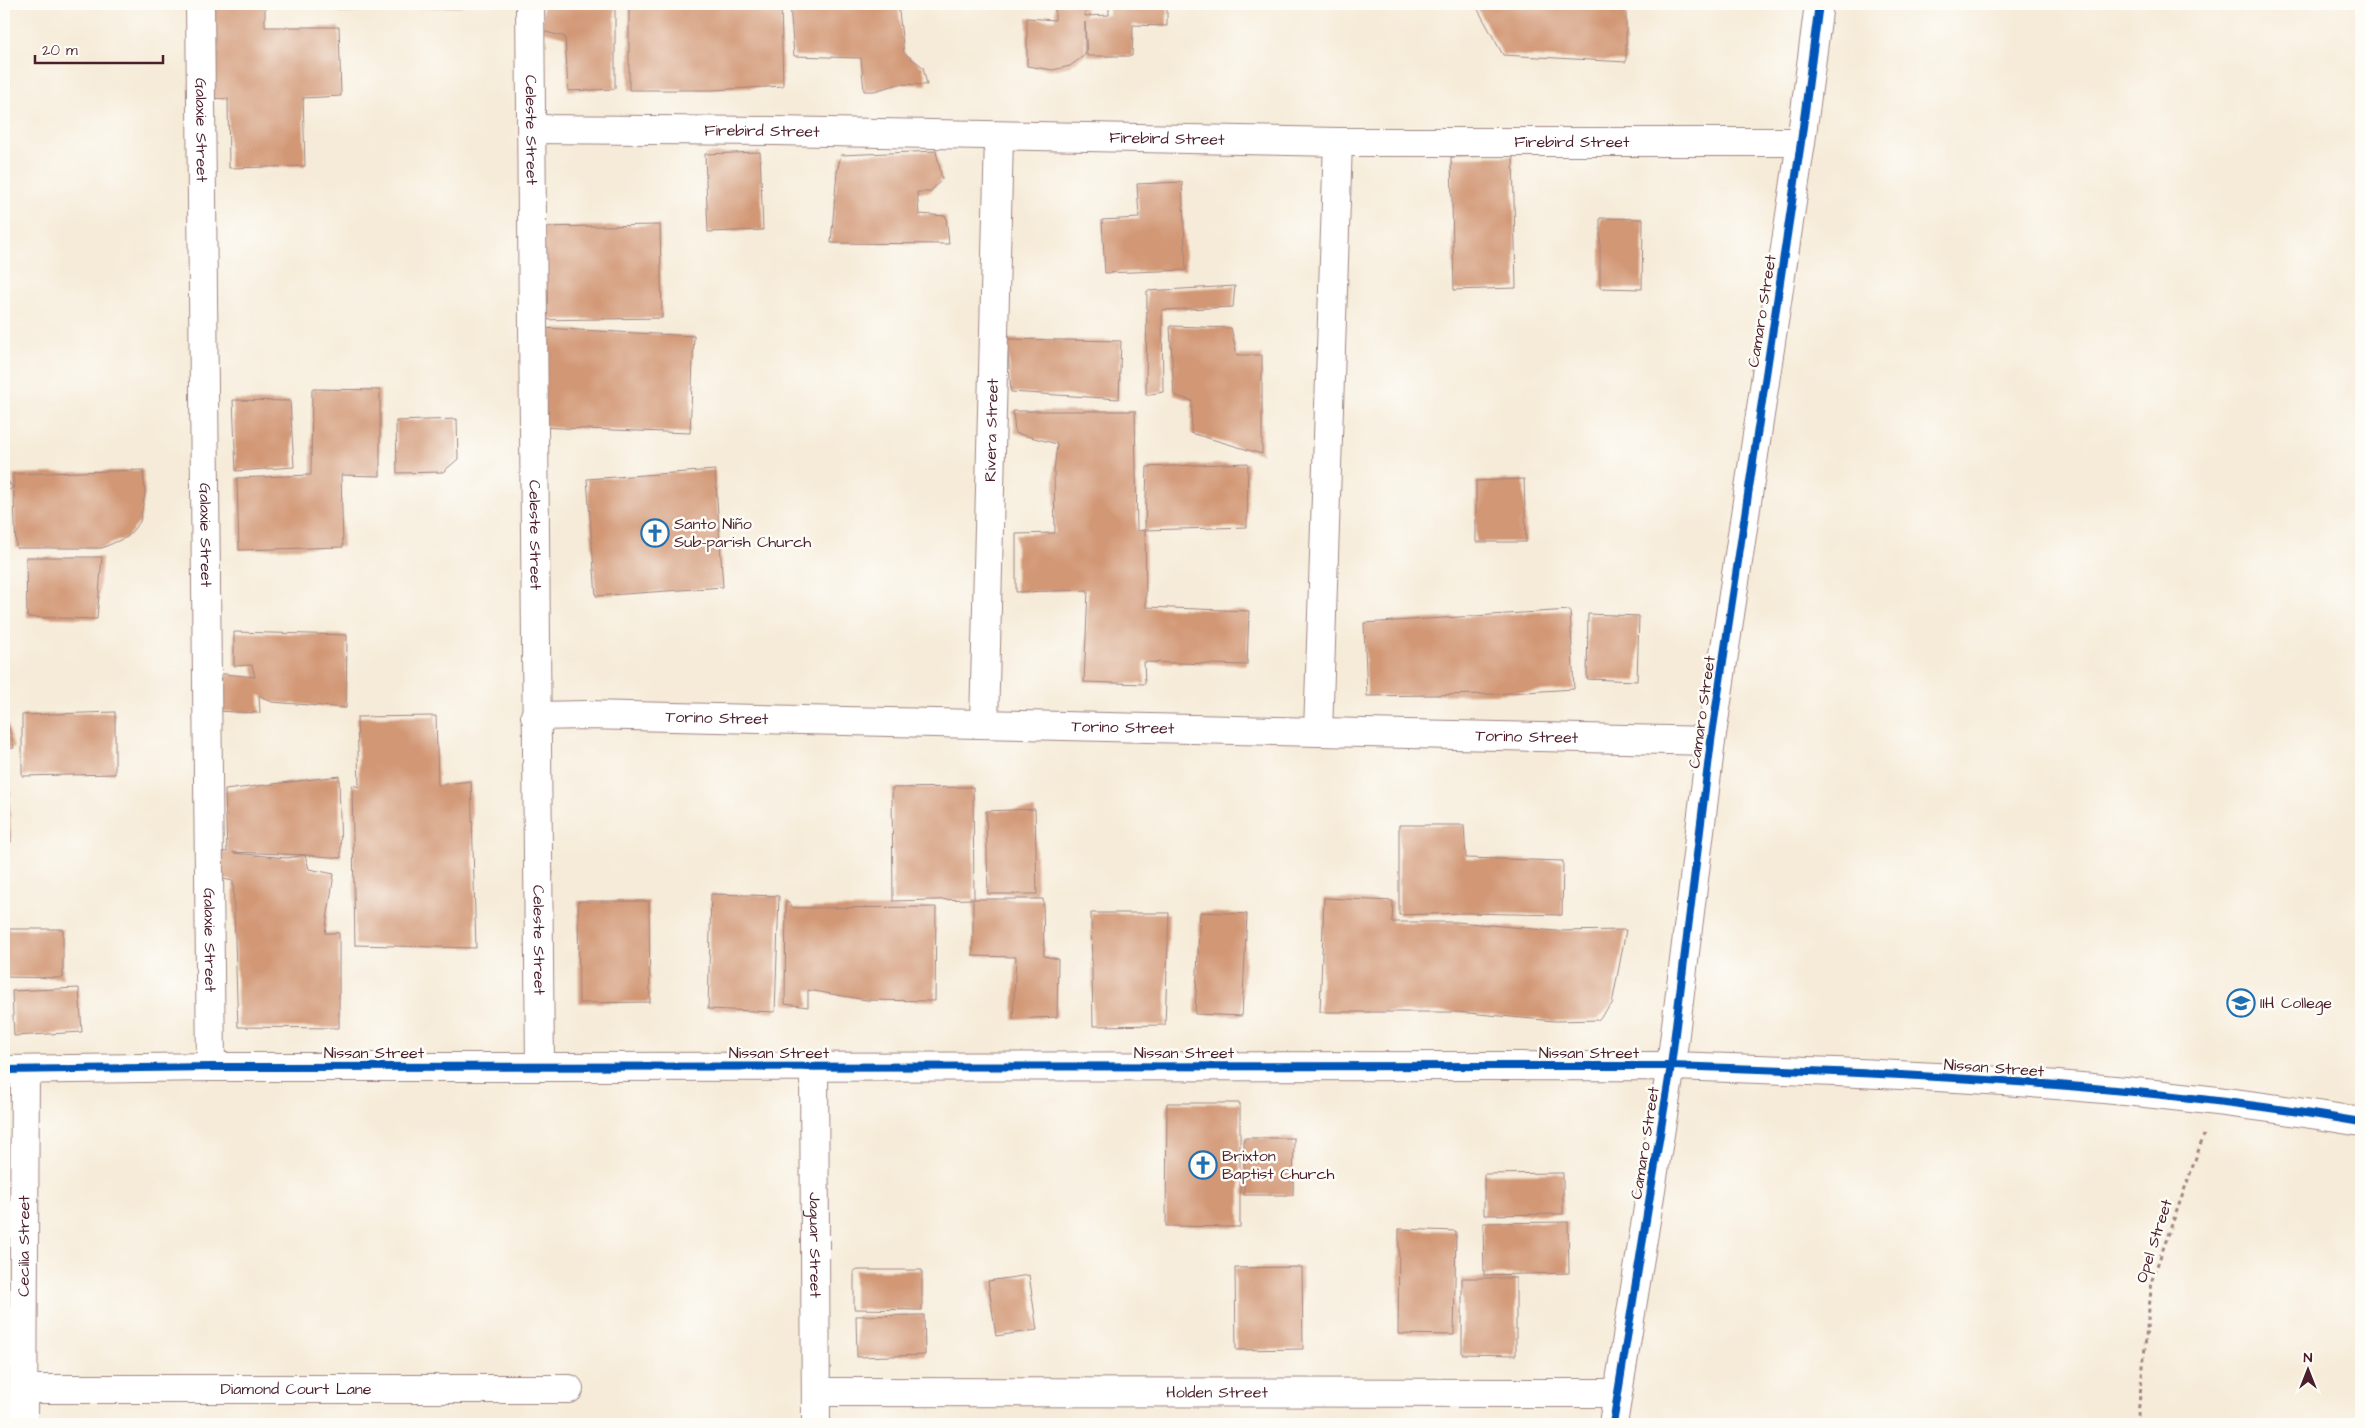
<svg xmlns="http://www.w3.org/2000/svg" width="2365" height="1428" viewBox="0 0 2365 1428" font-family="'Architects Daughter',sans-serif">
  <rect width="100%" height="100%" fill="#fdfcf7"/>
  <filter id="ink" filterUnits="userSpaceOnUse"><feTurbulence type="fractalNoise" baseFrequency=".02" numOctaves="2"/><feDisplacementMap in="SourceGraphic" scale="10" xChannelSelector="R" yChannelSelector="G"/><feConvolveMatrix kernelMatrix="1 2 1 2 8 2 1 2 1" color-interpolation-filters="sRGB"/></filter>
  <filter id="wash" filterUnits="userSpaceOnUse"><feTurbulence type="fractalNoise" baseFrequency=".0096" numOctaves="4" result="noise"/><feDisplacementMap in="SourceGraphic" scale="20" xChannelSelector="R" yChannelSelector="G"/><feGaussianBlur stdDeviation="1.12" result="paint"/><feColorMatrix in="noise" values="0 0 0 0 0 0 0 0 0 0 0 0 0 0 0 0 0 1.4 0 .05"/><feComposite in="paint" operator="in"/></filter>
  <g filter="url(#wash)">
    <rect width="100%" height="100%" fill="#f6ebd8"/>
    <g id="blocks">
      <g fill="#d29774">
        <path d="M214,4H265V27H339L341,96L303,98L305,166L229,168L228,99L210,98Z"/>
        <path d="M337,4H462V7L337,9Z"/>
        <path d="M543,4H615V89L568,91L565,37L542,31Z"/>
        <path d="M629,4H781L783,86L712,90H629Z"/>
        <path d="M790,4H898L904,53L923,67L927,85L899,84L874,91H864L861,58L794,56Z"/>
        <path d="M1055,4H1086L1085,16L1109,15V4H1167V26L1133,25L1132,56H1087L1085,22V55L1070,66L1053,70L1027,66V18L1055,20Z"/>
        <path d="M1475,4H1626V62L1503,55Z"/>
        <path d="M936,151L942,179L930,192H917L919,214L946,216L949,244L831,243L837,172L841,155Z"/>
        <path d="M760,152L763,230L708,232L705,154Z"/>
        <path d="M1513,156L1516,288L1454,290L1451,157Z"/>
        <path d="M1182,182L1186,270L1105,273L1102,220L1139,218L1137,184Z"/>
        <path d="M1600,218L1643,219L1642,289L1600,288Z"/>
        <path d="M660,225L662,318L537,320L535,227Z"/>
        <path d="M1235,286L1233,307L1162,310L1163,392L1146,395L1147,291Z"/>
        <path d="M1170,326L1231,328L1237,355H1262V454L1191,433L1192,401L1174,395Z"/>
        <path d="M541,328L694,336L690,433L536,427Z"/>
        <path d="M1007,339L1121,341L1119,399L1011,392Z"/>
        <path d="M312,389L380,390V476L341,475L343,547L239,550L237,478L311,475Z"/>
        <path d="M233,400L290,401L294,467L236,471Z"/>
        <path d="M1013,411H1135L1137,531L1145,530L1146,607L1249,611L1247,665L1144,662L1145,684L1084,682L1088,590L1016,592V534L1055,533L1054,472L1057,444L1015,433Z"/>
        <path d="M457,419L458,459L443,472L397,473L396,421Z"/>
        <path d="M1248,463L1247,527L1145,530L1147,467Z"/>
        <path d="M143,470L145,493L140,522L127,537L102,548H16L13,474Z"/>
        <path d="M715,470L723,587L596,596L587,479Z"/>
        <path d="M4,476L13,488L4,492Z"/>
        <path d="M1524,479L1526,542H1476V481Z"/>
        <path d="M26,557H102L97,619L27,617Z"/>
        <path d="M1570,610L1574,689L1494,694L1367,696L1364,623Z"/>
        <path d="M1588,614L1639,616L1637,681L1587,679Z"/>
        <path d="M234,632L347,635L346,708L272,702L259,695L260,713L215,711L214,673L255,677L252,665L234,666Z"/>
        <path d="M115,712V774L22,776V715Z"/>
        <path d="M436,716L438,785L471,781L476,948L355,945L352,785L359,787L357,717Z"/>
        <path d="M8,724L14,748L4,749V725Z"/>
        <path d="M339,776L341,858L307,855L233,852V853L287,858L305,855L309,869L334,874L325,933H339V1028L238,1027L233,881L213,877L214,851L227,852L225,790Z"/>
        <path d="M973,787L974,899H1043L1044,956L1058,959L1057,1017L1013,1019L1016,957L973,956V899L893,901L892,788Z"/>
        <path d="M4,791H9L11,842L4,841Z"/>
        <path d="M1035,809L1037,894H988L986,811Z"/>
        <path d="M1399,825H1464L1466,858L1563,861L1562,915L1465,913L1399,915Z"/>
        <path d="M711,894L779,896L775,1012L708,1009Z"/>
        <path d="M1324,898L1393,901L1392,922H1457L1555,931L1626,930L1612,1004L1598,1020L1555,1021L1457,1012H1320Z"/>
        <path d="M578,901H649L650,1002L579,1003Z"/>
        <path d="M786,901L794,908L936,907L935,1001L867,1000L808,990V1007L785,1004Z"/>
        <path d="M1200,912L1247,914L1242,1016L1195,1014Z"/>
        <path d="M1091,913H1169L1165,1025L1093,1026Z"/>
        <path d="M4,929H63V978L4,977Z"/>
        <path d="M79,988L82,1032L14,1036L12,991Z"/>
        <path d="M1167,1103H1240V1227L1166,1226Z"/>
        <path d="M1244,1138H1294L1293,1195H1244Z"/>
        <path d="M1563,1173V1214L1484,1215V1174Z"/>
        <path d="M1568,1222L1569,1273L1484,1275L1483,1223Z"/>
        <path d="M1399,1229L1456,1231L1454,1335L1398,1334Z"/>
        <path d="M1302,1267L1303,1349L1236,1350L1235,1268Z"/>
        <path d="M854,1270H922V1310L854,1309Z"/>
        <path d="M1029,1275L1037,1330L996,1336L988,1281Z"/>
        <path d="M1462,1278H1516V1355L1462,1354Z"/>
        <path d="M924,1315L925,1355L857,1357L856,1316Z"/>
      </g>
    </g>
  </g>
  <g filter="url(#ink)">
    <use href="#blocks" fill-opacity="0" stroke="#a08582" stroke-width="1"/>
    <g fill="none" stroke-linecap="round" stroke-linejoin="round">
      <g stroke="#a08582" stroke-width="30">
        <g id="street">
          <path id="s1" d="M200,4L211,1067"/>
          <path id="s2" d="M532,129L775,131L1338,142H1801"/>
          <path id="s3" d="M535,716L587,715L1711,741"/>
          <path id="s4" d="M984,724L999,137"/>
          <path d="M1318,732L1338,142"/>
          <path id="s5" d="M814,1066L816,1424"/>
          <path d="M4,1070L211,1067H540"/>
          <path id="s6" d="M24,1389H569"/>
          <path id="s7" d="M816,1392L1617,1393"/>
          <path id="s8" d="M23,1424L25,1070"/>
          <path d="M1613,1424L1671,1066L1711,741L1801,142L1819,4"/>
        </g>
      </g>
      <g stroke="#a08582" stroke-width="30">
        <g id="secondary">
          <path id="s9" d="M530,4L540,1067L1671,1066C1902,1073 2134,1083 2361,1122"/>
        </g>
      </g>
      <path stroke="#a08582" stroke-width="3" stroke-dasharray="4 4" stroke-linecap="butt" d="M2137,1424L2152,1280L2204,1135"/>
      <use href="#street" stroke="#fff" stroke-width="28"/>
      <use href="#secondary" stroke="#fff" stroke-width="28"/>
      <g stroke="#fdfcf7" stroke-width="11">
        <g id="cycleway">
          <path d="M4,1070L211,1067L1671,1066C1902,1073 2134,1083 2361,1122"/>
          <path d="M1613,1424L1671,1066L1711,741L1801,142L1819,4"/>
        </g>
      </g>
      <use href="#cycleway" stroke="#0057b8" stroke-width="8"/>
    </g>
  </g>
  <defs>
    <g id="church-ring" transform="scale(1.4375)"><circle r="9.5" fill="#fdfcf7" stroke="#1f6fb2" stroke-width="1.5"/><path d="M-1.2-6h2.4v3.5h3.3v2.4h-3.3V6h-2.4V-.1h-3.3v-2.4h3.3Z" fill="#1f6fb2"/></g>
    <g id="university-ring" transform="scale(1.4375)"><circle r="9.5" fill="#fdfcf7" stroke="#1f6fb2" stroke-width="1.5"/><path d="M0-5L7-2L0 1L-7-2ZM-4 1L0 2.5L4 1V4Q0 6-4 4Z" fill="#1f6fb2"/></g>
  </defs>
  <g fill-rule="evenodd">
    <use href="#church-ring" x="655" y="533"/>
    <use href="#university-ring" x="2241" y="1003"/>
    <use href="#church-ring" x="1203" y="1165"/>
  </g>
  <g text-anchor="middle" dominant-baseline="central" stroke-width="5" stroke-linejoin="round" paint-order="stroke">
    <g font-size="16" fill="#4a1f2b" stroke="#fdfcf7">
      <text stroke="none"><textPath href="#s1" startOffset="126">Galaxie Street</textPath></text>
      <text stroke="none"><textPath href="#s9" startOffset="126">Celeste Street</textPath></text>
      <text stroke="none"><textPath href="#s2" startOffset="230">Firebird Street</textPath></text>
      <text stroke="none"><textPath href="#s2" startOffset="635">Firebird Street</textPath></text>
      <text stroke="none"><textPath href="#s2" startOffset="1040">Firebird Street</textPath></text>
      <text transform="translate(1762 311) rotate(-81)">Camaro Street</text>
      <text stroke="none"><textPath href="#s4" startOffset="294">Rivera Street</textPath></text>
      <text stroke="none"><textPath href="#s1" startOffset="531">Galaxie Street</textPath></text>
      <text stroke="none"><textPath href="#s9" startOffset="531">Celeste Street</textPath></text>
      <text transform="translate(1702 712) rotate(-82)">Camaro Street</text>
      <text stroke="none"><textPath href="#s3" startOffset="182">Torino Street</textPath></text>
      <text stroke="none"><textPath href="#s3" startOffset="588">Torino Street</textPath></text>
      <text stroke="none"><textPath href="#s3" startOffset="992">Torino Street</textPath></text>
      <text stroke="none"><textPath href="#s1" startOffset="936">Galaxie Street</textPath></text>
      <text stroke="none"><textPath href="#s9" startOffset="936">Celeste Street</textPath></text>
      <text x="374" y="1053">Nissan Street</text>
      <text x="779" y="1053">Nissan Street</text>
      <text x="1184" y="1053">Nissan Street</text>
      <text x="1589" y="1053">Nissan Street</text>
      <text transform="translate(1994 1068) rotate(4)">Nissan Street</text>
      <text transform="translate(1645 1143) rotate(-81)">Camaro Street</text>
      <text transform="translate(2154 1241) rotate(-72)">Opel Street</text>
      <text stroke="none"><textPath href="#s5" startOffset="179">Jaguar Street</textPath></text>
      <text stroke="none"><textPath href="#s8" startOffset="178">Cecilia Street</textPath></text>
      <text stroke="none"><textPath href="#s6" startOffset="272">Diamond Court Lane</textPath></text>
      <text stroke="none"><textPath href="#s7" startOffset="401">Holden Street</textPath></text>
    </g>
    <g font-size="16" fill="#4a1f2b" stroke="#fdfcf7" text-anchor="start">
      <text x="674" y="524">Santo Niño<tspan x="674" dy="18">Sub-parish Church</tspan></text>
      <text x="2260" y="1003">IIH College</text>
      <text x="1222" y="1156">Brixton<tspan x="1222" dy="18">Baptist Church</tspan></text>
    </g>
  </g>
  <rect width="2365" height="1428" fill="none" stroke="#fdfcf7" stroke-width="20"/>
  <g transform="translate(2308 1370)" stroke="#fdfcf7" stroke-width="4" paint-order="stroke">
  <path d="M0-4L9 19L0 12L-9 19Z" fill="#4a1f2b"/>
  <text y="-8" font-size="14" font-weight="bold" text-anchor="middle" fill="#4a1f2b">N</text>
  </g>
  <path d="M35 55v8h128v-8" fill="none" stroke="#4a1f2b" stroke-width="2.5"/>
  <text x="42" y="55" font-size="15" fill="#4a1f2b" stroke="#fdfcf7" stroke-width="4" paint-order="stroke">20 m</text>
</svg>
